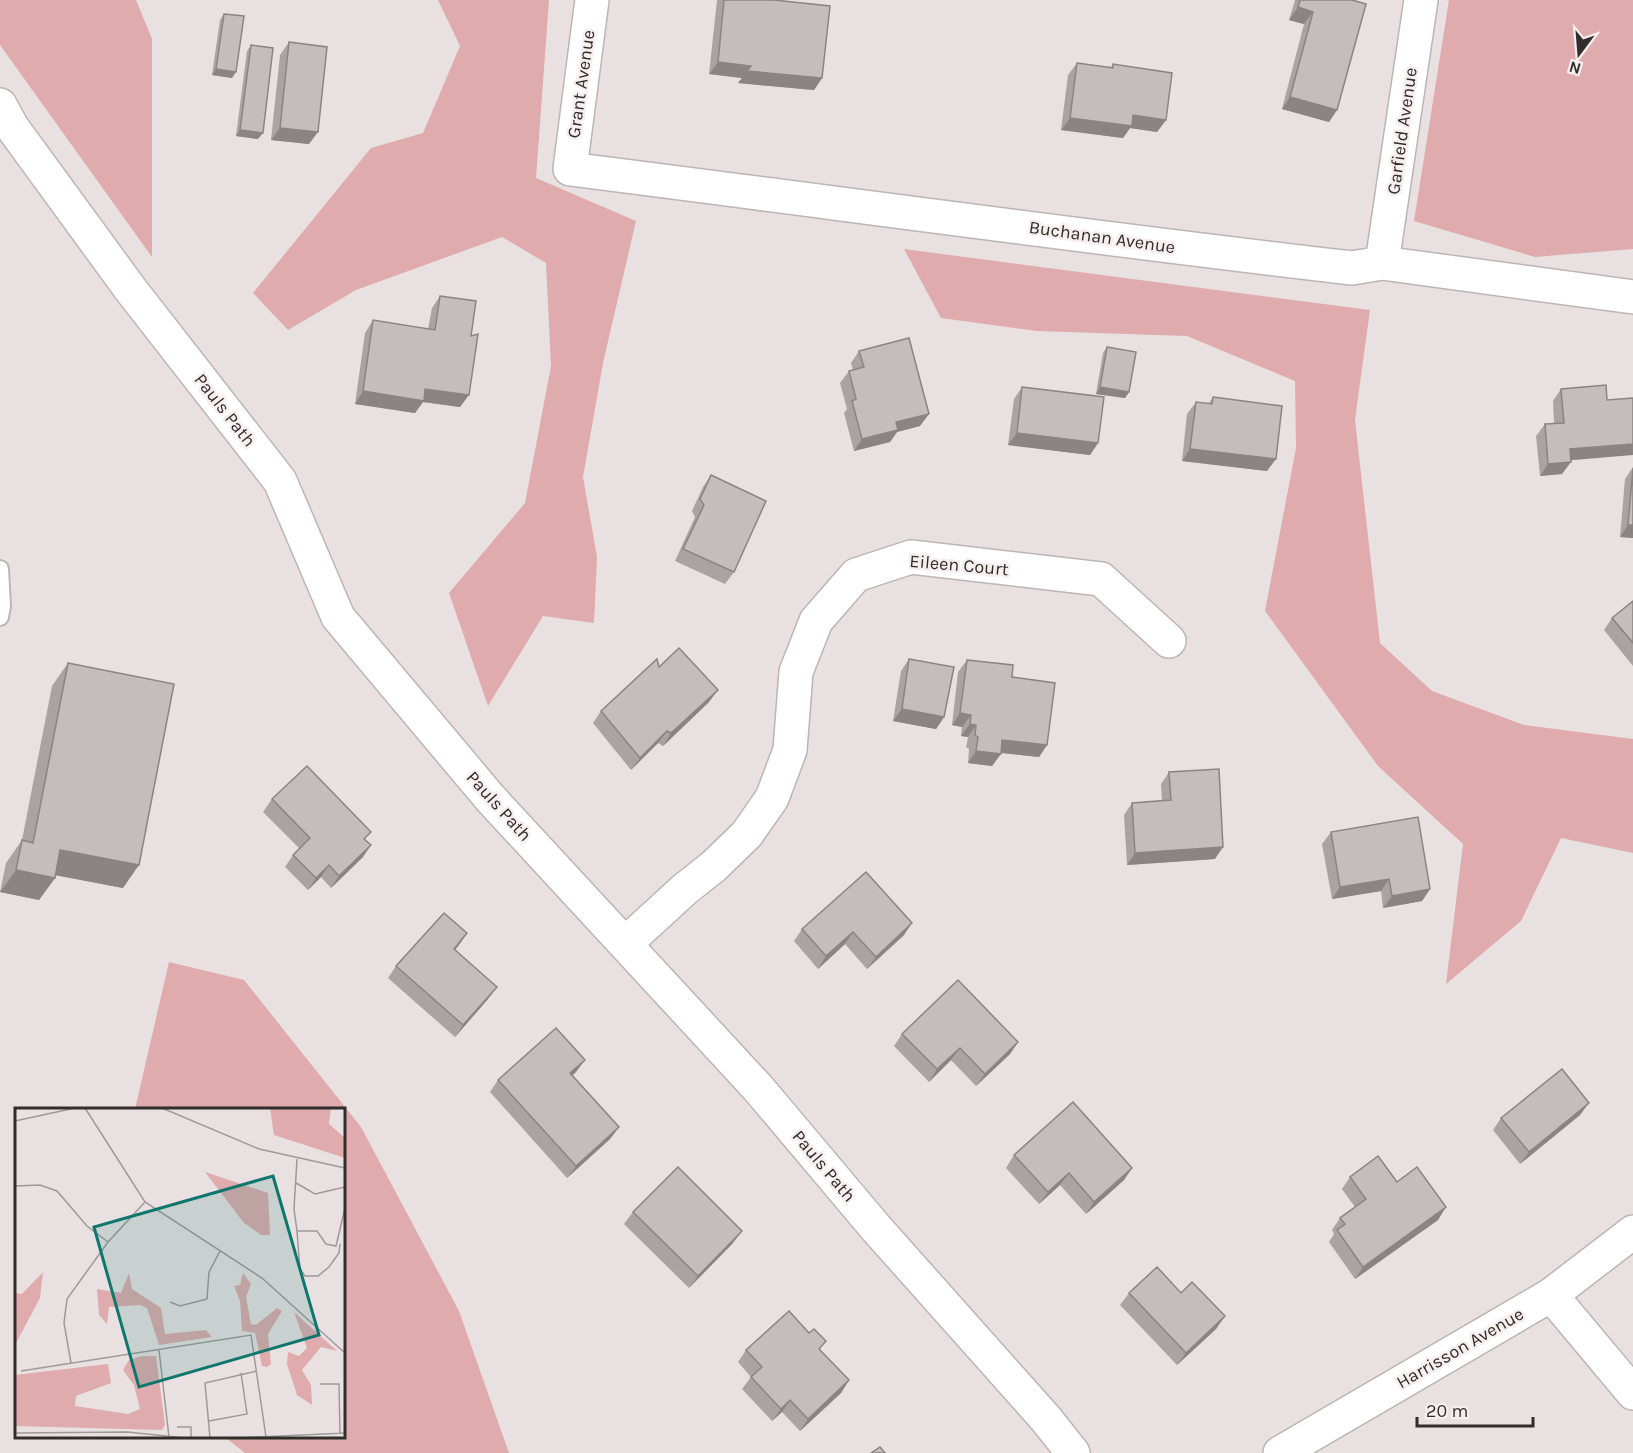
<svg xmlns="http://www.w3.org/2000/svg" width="1633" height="1453" viewBox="0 0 1633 1453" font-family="Karla,sans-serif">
  <rect width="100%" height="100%" fill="#e9e1e1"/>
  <g fill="#dfabad">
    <path d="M0,0H136L152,39V257L0,45Z"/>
    <path d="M438,0H549L536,178L636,221L603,363L583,477L597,557L594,623L543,616L488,706L449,593L525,503L551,366L546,263L502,237L356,290L288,330L253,293L371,148L423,133L460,46Z"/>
    <path d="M1449,0H1633V249L1535,257L1414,221Z"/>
    <path d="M904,249L1370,310L1355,420L1380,643L1432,691L1524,725L1633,739V853L1561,838L1521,921L1446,984L1463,844L1378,766L1265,611L1296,448L1295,381L1187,336L1037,331L941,318Z"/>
    <path d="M169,962L244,980L361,1127L459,1311L509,1453H245L225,1437L344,1436V1110L135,1109Z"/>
  </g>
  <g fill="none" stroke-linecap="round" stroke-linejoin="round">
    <g stroke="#bdb5b5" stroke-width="20">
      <path id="service" d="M0,569L2,606L0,617"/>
    </g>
    <g stroke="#bdb5b5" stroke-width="36">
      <g id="minor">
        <path d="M592,0L570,169C831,202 1091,238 1352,268L1382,263L1633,297"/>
        <path d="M0,105L12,127L131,290L280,481L338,617L490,798L758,1088L876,1228L1046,1419L1073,1453"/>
        <path d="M1382,263L1421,0"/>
        <path d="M626,943L685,889L714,866L747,834L772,798L790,750L796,672L816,621L856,575L911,557L1101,579L1169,641"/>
        <path d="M1551,1295L1633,1393"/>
        <path d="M1280,1453L1551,1295L1633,1232"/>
      </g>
    </g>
    <use href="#service" stroke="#fff" stroke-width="16"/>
    <use href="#minor" stroke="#fff" stroke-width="33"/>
  </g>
  <g fill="#a9a3a3">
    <path d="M717,0H774L822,78L814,90L738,83L742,78L709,74Z"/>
    <path d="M1295,0H1352L1337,110L1329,122L1282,109L1304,24L1289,20Z"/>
    <path d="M224,14L232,78L212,75L220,20Z"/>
    <path d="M289,42L309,144L271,140L280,55Z"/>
    <path d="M251,45L258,139L236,136L247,51Z"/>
    <path d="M1077,63L1111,67L1113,64L1166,120L1157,132L1130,128L1123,138L1061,130L1068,75Z"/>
    <path d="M440,296L460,407L423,402L415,413L355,404L365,333L373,320L428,329L432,308Z"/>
    <path d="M1107,347L1129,392L1125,398L1096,394L1103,353Z"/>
    <path d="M859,351L920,426L897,432L890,442L854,451L844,413L847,409L840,383L849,371L853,370L851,363Z"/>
    <path d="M1022,387L1098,443L1090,455L1008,445L1014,399Z"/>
    <path d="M1561,389L1571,460L1562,474L1540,476L1536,436L1545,424L1554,423L1553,401Z"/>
    <path d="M1213,397L1267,471L1182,461L1187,414L1196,402L1209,403Z"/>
    <path d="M1633,467V538L1620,537L1625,479Z"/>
    <path d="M711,475L734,572L725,584L675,561L695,517L692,511L703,487Z"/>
    <path d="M1633,601V666L1604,630L1612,618Z"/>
    <path d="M909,659L944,717L936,729L893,721L901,671Z"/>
    <path d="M967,660L1012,677L1047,745L1039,757L1001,753L992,766L968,763L969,749L966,747L968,737L961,736L962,727L952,725L958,672Z"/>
    <path d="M68,663L123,888L55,875V878L39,900L0,892L6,863L22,840L52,686Z"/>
    <path d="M659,667L709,702L663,746L658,743L631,770L593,723L601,711Z"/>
    <path d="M1169,772L1215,859L1127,865L1124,815L1132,803L1162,801L1161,784Z"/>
    <path d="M272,799L366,840L363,857L331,888L321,877L308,890L285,867L293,855L300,849L263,812Z"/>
    <path d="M1331,832L1430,889L1422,901L1383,908L1381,891L1332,899L1322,844Z"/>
    <path d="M802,929L904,935L867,969L845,944L818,969L794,941Z"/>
    <path d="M467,933L455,950L488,999L455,1037L388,978L396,966Z"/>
    <path d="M902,1034L1018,1042L1010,1054L976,1086L951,1060L929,1082L894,1046Z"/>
    <path d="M576,1072L572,1076L619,1127L610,1139L567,1178L490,1092L498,1080Z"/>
    <path d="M1580,1115L1520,1164L1493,1130L1501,1118Z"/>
    <path d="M1014,1155L1132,1168L1124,1180L1086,1214L1060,1185L1039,1204L1006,1168Z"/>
    <path d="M1350,1177L1397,1182L1438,1220L1355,1279L1329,1242L1334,1234L1332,1230L1340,1218L1355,1207L1342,1189Z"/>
    <path d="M633,1212L733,1243L689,1288L624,1224Z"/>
    <path d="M1129,1293L1225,1316L1216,1329L1177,1365L1120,1305Z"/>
    <path d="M746,1350H820L849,1380L841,1393L800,1431L782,1412L772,1421L742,1389L751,1377L738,1362Z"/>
  </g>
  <g fill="#8a8484">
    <path d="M1298,7L1313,12L1304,24L1289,20Z"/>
    <path d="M718,62L751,66L822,78L814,90L738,83L742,78L709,74Z"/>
    <path d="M216,69L236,72L232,78L212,75Z"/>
    <path d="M1290,97L1337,110L1329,122L1282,109Z"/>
    <path d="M1133,115L1166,120L1157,132L1130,128L1123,138L1061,130L1070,118Z"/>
    <path d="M280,128L318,132L309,144L271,140Z"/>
    <path d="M240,130L263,133L258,139L236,136Z"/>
    <path d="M1100,387L1129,392L1125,398L1096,394Z"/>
    <path d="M425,389L469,395L460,407L423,402L415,413L355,404L363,391Z"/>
    <path d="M929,414L920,426L897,432L890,442L854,451L862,439L896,422Z"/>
    <path d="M1017,433L1098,443L1090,455L1008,445Z"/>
    <path d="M1633,444V455L1562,461L1570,449Z"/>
    <path d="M1190,449L1276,459L1267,471L1182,461Z"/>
    <path d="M1571,462L1562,474L1540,476L1548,464Z"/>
    <path d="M1628,525H1633V538L1620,537Z"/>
    <path d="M718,690L709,702L663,746L671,733Z"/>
    <path d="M902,709L944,717L936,729L893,721Z"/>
    <path d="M960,713L971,715L962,727L952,725Z"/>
    <path d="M970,724L976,725L968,737L961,736Z"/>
    <path d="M667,731L658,743L631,770L640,758Z"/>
    <path d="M1002,740L1047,745L1039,757L994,752Z"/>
    <path d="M976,751L1001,754L992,766L968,763Z"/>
    <path d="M371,845L363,857L331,888L339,876Z"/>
    <path d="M1223,847L1215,859L1127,865L1135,853Z"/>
    <path d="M60,850L139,865L123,888L44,873Z"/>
    <path d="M329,865L321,877L308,890L316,878Z"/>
    <path d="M16,870L55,878L39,900L0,892Z"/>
    <path d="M1389,879L1381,891L1332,899L1340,887Z"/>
    <path d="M1430,889L1422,901L1383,908L1392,896Z"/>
    <path d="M912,923L904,935L867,969L876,957Z"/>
    <path d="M853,932L845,944L818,969L826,956Z"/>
    <path d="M467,933L459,945L445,961L454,949Z"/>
    <path d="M497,987L488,999L455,1037L463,1025Z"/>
    <path d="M1018,1042L1010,1054L976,1086L985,1074Z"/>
    <path d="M960,1048L951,1060L929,1082L937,1069Z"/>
    <path d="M585,1060L576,1072L562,1085L570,1073Z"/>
    <path d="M1589,1103L1580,1115L1520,1164L1529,1152Z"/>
    <path d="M619,1127L610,1139L567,1178L576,1166Z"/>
    <path d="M1132,1168L1124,1180L1086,1214L1094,1202Z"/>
    <path d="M1069,1173L1060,1185L1039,1204L1048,1192Z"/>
    <path d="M1446,1207L1438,1220L1355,1279L1363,1267Z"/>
    <path d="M742,1231L733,1243L689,1288L698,1276Z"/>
    <path d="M1225,1316L1216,1329L1177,1365L1186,1353Z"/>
    <path d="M849,1380L841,1393L800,1431L808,1419Z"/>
    <path d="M790,1400L782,1412L772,1421L781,1409Z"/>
  </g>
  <g fill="#c5bdbd" stroke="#8a8484" stroke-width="1.5">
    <path d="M724,0H774L830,6L822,78L747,71L751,66L718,62Z"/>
    <path d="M1300,0H1352L1366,4L1337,110L1290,97L1313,12L1298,7Z"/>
    <path d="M224,14L244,16L236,72L216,69Z"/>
    <path d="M289,42L327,47L318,132L280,128Z"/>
    <path d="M251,45L273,48L263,133L240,130Z"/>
    <path d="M1077,63L1113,68V64L1172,73L1166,120L1133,115L1132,126L1070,118Z"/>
    <path d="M440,296L476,301L471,336L478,334L469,395L425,389L424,401L363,391L373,320L435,330Z"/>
    <path d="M909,338L929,414L896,422L898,430L862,439L852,401L856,399L849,371L864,367L859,351Z"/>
    <path d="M1107,347L1136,352L1129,392L1100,387Z"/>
    <path d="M1606,385L1607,400L1633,398V444L1570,449L1571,462L1548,464L1545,424L1564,423L1561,389Z"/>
    <path d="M1022,387L1104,397L1098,443L1017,433Z"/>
    <path d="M1213,397L1282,406L1276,459L1190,449L1196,402L1212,404Z"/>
    <path d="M1633,468V525H1628Z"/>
    <path d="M711,475L766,501L734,572L683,549L704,505L700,499Z"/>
    <path d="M1633,601V643L1612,618Z"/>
    <path d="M679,648L718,690L671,733L667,731L640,758L601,711L657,659L659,667Z"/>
    <path d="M909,659L954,667L944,717L902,709Z"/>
    <path d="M967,660L1013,665L1012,677L1055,683L1047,745L1002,740L1001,754L976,751L978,737L975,735L976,725L970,724L971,715L960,713Z"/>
    <path d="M68,663L174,684L139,865L60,850L55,878L16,870L22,840L33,843Z"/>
    <path d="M307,766L371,832L364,839L371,845L339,876L329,865L316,878L293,855L310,838L272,799Z"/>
    <path d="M1219,769L1223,847L1135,853L1132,803L1171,800L1169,772Z"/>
    <path d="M1418,817L1430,889L1392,896L1389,879L1340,887L1331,832Z"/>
    <path d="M866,872L912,923L876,957L853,932L826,956L802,929Z"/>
    <path d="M444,913L467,933L454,949L497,987L463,1025L396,966Z"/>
    <path d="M958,980L1018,1042L985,1074L960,1048L937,1069L902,1034Z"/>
    <path d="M556,1028L585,1060L570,1073L619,1127L576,1166L498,1080Z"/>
    <path d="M1562,1069L1589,1103L1529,1152L1501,1118Z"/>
    <path d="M1073,1102L1132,1168L1094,1202L1069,1173L1048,1192L1014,1155Z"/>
    <path d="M1378,1156L1397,1182L1417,1167L1446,1207L1363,1267L1337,1230L1345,1224L1340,1218L1366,1199L1350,1177Z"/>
    <path d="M678,1167L742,1231L698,1276L633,1212Z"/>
    <path d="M1157,1267L1181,1293L1192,1282L1225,1316L1186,1353L1129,1293Z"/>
    <path d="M789,1311L809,1333L814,1329L826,1341L819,1349L849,1380L808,1419L790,1400L781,1409L751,1377L762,1367L746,1350Z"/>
    <path d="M880,1447L885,1453H871Z"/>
  </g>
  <g text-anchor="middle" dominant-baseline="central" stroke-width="5" stroke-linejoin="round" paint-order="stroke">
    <g font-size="18" fill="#302d2d" stroke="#f7eeee">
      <text transform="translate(581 84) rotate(-82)">Grant Avenue</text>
      <text transform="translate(1402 131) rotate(-82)">Garfield Avenue</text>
      <text transform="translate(1102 237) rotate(8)">Buchanan Avenue</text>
      <text transform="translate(225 410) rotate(52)">Pauls Path</text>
      <text transform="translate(959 565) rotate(5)">Eileen Court</text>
      <text transform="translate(499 806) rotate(48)">Pauls Path</text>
      <text transform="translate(824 1166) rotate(50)">Pauls Path</text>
      <text transform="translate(1460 1348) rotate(-30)">Harrisson Avenue</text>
    </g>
  </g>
  <g transform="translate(15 1108)">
    <rect width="330" height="330" fill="#e9e1e1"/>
    <path d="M224,0H316L314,16L330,30V50L259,27L255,0ZM190,64L253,85L255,127H246L229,115ZM28,164L25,190L0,237V185L7,186ZM114,165L117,181L146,200L150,226L191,222L197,229L144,237L132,200L125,197L94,199L92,216L84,207L82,181L106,185ZM228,165L236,176L231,189L236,216L241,217L262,200L267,203L253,226L256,256L252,259L247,258L240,225L227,223L225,193L219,178L225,177ZM279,204L322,243L306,239L287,262L296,277L297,297L282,287L272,256L273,244L284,248L292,240ZM127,248H141L150,317L147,322L0,318V267L93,256L96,275L61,288L60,298L113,306L125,301L119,277L108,262L114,252Z" fill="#dfabad"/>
    <path fill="none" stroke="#9f9999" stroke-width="1.5" d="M70,0L130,94L247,170L330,245M147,0L244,41L330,60M0,13L60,0M282,51L279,101L282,123H302L311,136L321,138L330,100M281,75L300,86L330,79M0,78L25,77L42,83L72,118L93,134M282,123L285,161L290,168H303L314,159L324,145L325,136M155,194L165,198L192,191L194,164L205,143M144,242L154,329M56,255L49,215L52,191L93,134L130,94M6,263L236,227L251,329M305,276H324L325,326M194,313L232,306L226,265M162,319H176V330M0,325L112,324L171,330M195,330L190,275L242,263M220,330L330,325"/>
    <path fill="#0f766e" fill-opacity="0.15" stroke="#0f766e" stroke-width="3" d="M258,68L304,227L124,279L79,119Z"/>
    <rect width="330" height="330" fill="none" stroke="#302d2d" stroke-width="3"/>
  </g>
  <g transform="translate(1579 54) rotate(196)" stroke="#f7eeee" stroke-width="4.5" paint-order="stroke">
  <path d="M0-4.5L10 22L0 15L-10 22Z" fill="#302d2d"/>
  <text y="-9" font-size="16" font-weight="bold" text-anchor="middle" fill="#302d2d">N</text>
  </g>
  <path d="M1417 1417v9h116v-9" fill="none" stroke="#302d2d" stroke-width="3"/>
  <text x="1426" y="1417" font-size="18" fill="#302d2d" stroke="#f7eeee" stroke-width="4.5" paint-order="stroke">20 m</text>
</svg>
